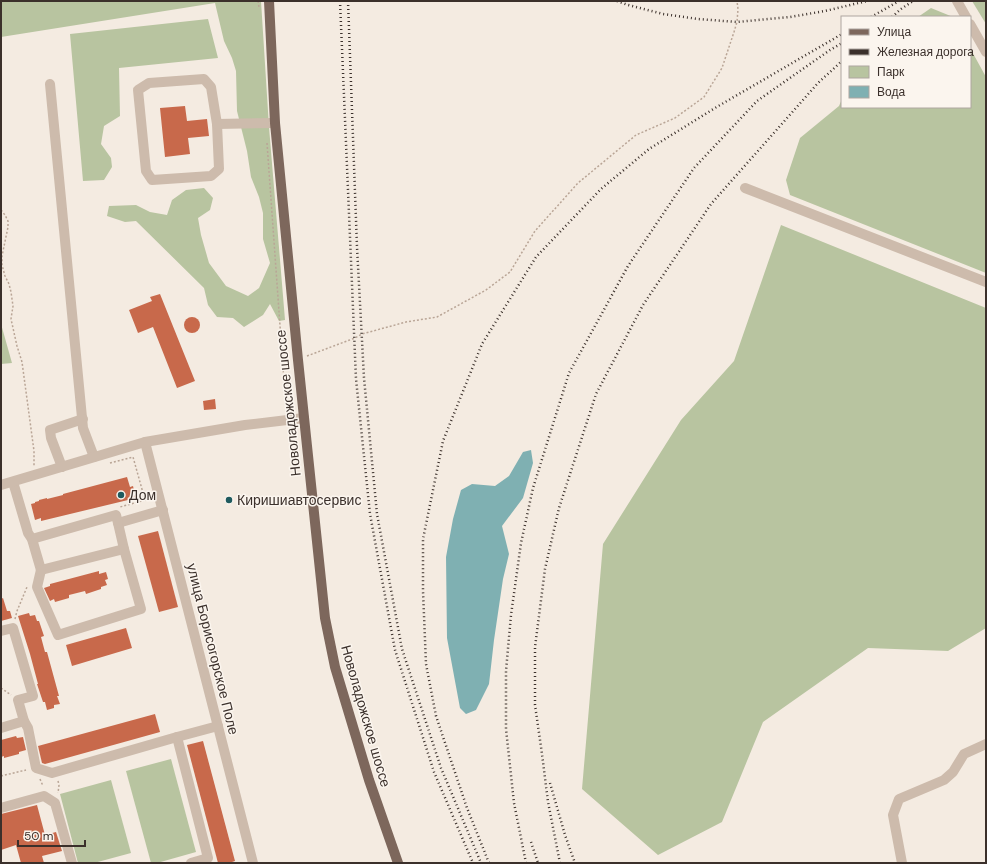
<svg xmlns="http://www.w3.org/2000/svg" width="987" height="864" viewBox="0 0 987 864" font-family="'DM Sans',sans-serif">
  <rect width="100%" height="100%" fill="#f4ebe1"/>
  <g fill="#b8c4a0">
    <path d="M1,1H12L14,2L15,1H261L269,127L285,320L279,321L270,304L263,315L244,327L233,318L217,317L208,305L204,288L136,221L125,222L107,216L109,206L136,205L150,212L167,215L172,200L186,190L204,188L213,198L210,210L198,218L201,235L209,263L226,286L248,296L259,288L270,263L263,239V213L259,197L251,177L247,151L237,111L236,71L232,58L224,41L215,3L1,37Z"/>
    <path d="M972,1H986V24Z"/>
    <path d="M931,8L953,17H918Z"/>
    <path d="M208,19L218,58L119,68L120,116L104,126L101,144L111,158L112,167L104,180L83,181L70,34Z"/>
    <path d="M970,48L986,77V273L790,195L786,180L800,138L839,106L842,99V107H970Z"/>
    <path d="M781,225L986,308V628L948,651L868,648L763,722L722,822L658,855L582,789L603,544L681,420L734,361Z"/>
    <path d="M1,324L12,363L1,364Z"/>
    <path d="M171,759L196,852L157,863H151L126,771Z"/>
    <path d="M111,780L131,853L94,863H78L60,794Z"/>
  </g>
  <path fill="#7fb0b2" d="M531,450L533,463L523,498L502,526L509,554L503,579L494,640L489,684L476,710L466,714L460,708L447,638L446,557L453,519L461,490L472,484L495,486L509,476L523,452Z"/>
  <g fill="#c8694b">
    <path d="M185,106L187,121L207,119L209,136L188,138L190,154L165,157L160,108Z"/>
    <path d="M160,294L195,381L177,388L153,327L138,333L129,310L152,301L150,297Z"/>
    <circle cx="192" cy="325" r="8"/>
    <path d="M215,399L216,409L204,410L203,401Z"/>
    <path d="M127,477L130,487L133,486L136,499L128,501V500L41,521V518L35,520L31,504L35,503V502L39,501V500L47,498V499L63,495V494Z"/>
    <path d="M158,531L178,607L159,612L138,536Z"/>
    <path d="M99,571V574L106,572L108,579L105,580L107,585L101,587V589L86,594L85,591L69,595V598L55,602L54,599L50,601L44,588L50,586V584Z"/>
    <path d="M3,598L7,611H10L12,618L1,621V599Z"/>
    <path d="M29,613L30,616L35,615L37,621H39L44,636L41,637L45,652H47L59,696H57L60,704L54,705V708L47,710L45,702H43L37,684H38L30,654L18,616Z"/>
    <path d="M126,628L132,648L72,666L66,645Z"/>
    <path d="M155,714L160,732L45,764L42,763L38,746Z"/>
    <path d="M16,736L17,738L23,737L26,750L19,752V754L4,758V756L1,757V740Z"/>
    <path d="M203,741L235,861L229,863H218L187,745Z"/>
    <path d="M37,805L45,835L56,832L62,851L42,856L44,863H21L16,845L1,850V814Z"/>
  </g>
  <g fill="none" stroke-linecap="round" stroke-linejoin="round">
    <g stroke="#b9a596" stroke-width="1.5" stroke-dasharray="2 2" stroke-linecap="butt">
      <path d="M258,1L259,7"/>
      <path d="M267,143L286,410"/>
      <path d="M1,210L5,215L8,221V227L2,256V265L5,276L9,284L11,292L13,306L11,319L17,346L22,362L34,451V466"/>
      <path d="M307,356L355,338L362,334L406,322L437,317L486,290L510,272L535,231L578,183L636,135L675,118L704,97L722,68L734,32L737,22L738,9L737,1"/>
      <path d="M110,463L133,457L145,500L120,507"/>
      <path d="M15,619L17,611L27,587"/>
      <path d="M1,688L11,695"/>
      <path d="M1,776L26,770"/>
      <path d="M40,779L43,786"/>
      <path d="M58,781L59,785L58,793"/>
    </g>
    <g stroke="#cdbbac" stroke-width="10">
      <path d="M957,1L966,17"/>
      <path d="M970,24L986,52"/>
      <path d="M204,79L211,87L217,124L219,169L211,176L152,180L146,171L138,90L149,83Z"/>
      <path d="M50,84L83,428L94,457"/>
      <path d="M217,124L275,123"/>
      <path d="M745,188L986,282"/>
      <path d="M145,442L253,863"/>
      <path d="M62,467L51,438L50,430L83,419"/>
      <path d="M13,482L26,526L28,533L32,539L41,570L124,549L118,523L163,510"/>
      <path d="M1,485L145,442L245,425L304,418"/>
      <path d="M32,539L116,515L118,523"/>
      <path d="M41,570L37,587L58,635L141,609L124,549"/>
      <path d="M1,631L13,628L33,696L18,700L24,721L28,728L36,768L52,773L177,737L208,858L191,863"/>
      <path d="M1,728L24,721"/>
      <path d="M177,737L218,726"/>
      <path d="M1,808L44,796L55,803L72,863"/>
      <path d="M902,863L893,815L899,799L944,780L953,772L964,754L986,744"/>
    </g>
    <path stroke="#7d675c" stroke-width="10" d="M269,1L275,123L298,360L325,618L335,667L369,780L398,863"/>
    <g stroke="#3b302b" stroke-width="2.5" stroke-dasharray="1 3" stroke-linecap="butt">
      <path d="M340,1L356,379L370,514L395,650L434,772L473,863"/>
      <path d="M348,1L357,247L364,378L377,514L402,649L441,768L481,863"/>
      <path d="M617,1L628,5L663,14L698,19L737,22L790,17L825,11L867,1"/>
      <path d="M871,17L899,1"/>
      <path d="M892,17L901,9L913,1"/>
      <path d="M550,783L565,835L575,863"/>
      <path d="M531,842L538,863"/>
      <path d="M489,863L467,808L436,716L426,664L423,591V539L443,441L482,344L536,257L601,189L649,149L715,108L842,34"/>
      <path d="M526,863L514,803L506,729V671L511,615L521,543L533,488L569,373L628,266L694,168L757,101L830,50L842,43"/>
      <path d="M560,863L548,802L542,754L535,705V647L545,569L559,508L596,394L643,305L711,204L818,83L842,61"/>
    </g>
  </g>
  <g fill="#1f5a5e" stroke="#fbf5ee" stroke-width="1.5">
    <circle cx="121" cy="495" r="4"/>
    <circle cx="229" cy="500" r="4"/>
  </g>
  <g text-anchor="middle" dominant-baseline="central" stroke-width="3" stroke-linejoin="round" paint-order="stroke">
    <g font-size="14" fill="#3b302b" stroke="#fbf5ee">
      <text transform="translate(288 403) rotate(-96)">Новоладожское шоссе</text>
      <text transform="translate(213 649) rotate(76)">улица Борисогорское Поле</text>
      <text transform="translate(366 716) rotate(74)">Новоладожское шоссе</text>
    </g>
    <g font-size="14" fill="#3b302b" stroke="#fbf5ee" text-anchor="start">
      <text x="129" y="495">Дом</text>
      <text x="237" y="500">Киришиавтосервис</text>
    </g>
  </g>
  <rect width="987" height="864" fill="none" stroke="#3b302b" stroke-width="4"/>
  <rect x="841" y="16" width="130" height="92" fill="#fbf5ee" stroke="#aea6a0"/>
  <rect x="849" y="29" width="20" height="6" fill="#7d675c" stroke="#aea6a0"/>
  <text x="877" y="36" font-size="12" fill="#3b302b">Улица</text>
  <rect x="849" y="49" width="20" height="6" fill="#3b302b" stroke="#aea6a0"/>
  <text x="877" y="56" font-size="12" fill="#3b302b">Железная дорога</text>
  <rect x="849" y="66" width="20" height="12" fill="#b8c4a0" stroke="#aea6a0"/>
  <text x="877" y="76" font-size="12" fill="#3b302b">Парк</text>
  <rect x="849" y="86" width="20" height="12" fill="#7fb0b2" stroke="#aea6a0"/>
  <text x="877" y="96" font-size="12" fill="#3b302b">Вода</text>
  <path d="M18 840v6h67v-6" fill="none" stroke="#3b302b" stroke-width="2"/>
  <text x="24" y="840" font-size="12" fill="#3b302b" stroke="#fbf5ee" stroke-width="3" paint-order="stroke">50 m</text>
</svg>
